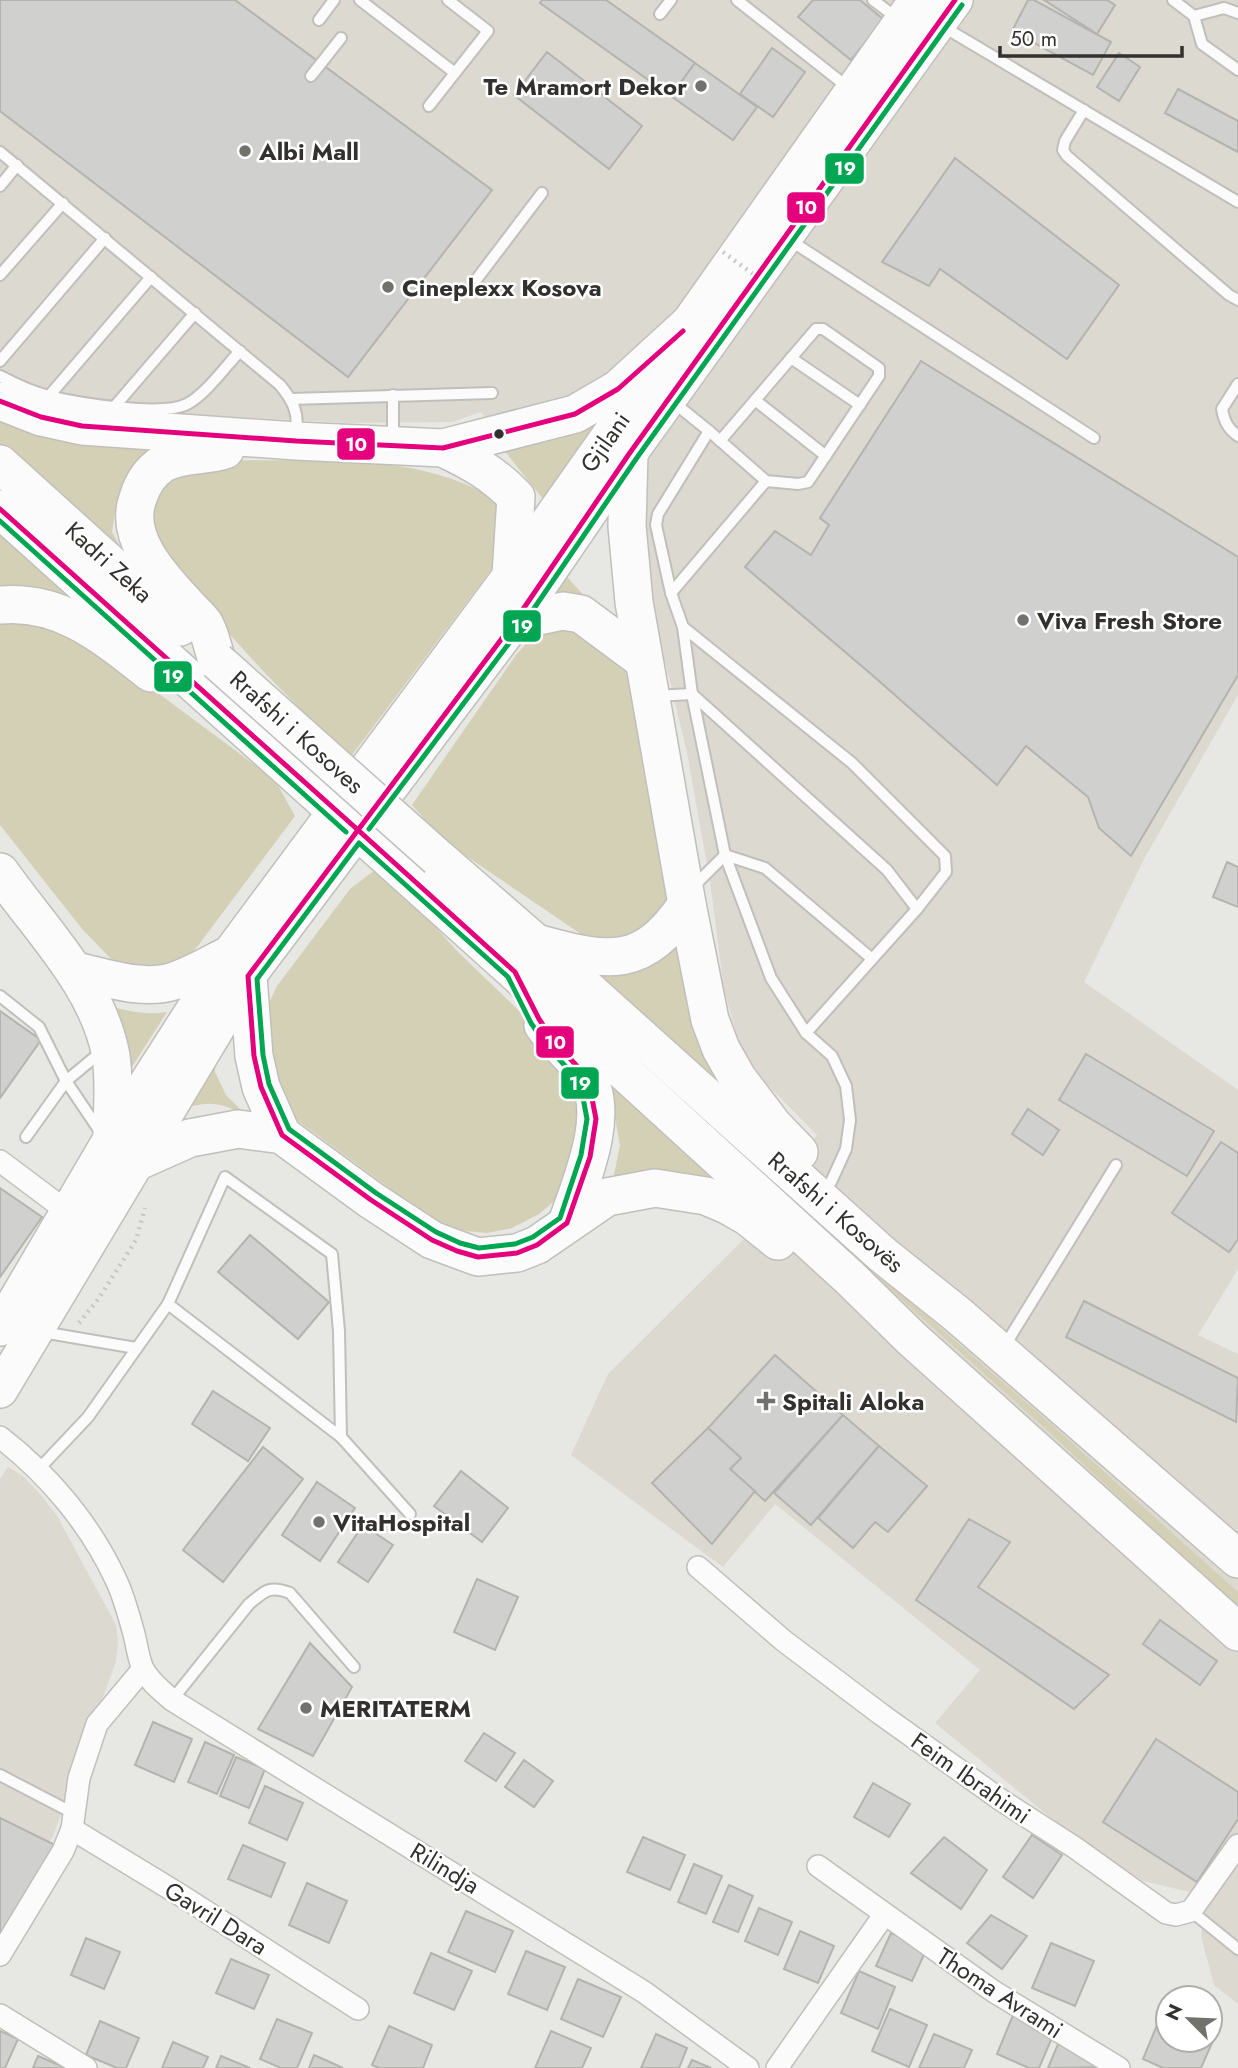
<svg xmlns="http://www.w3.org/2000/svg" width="1238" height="2068" viewBox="0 0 1238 2068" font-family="Jost,sans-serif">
  <rect width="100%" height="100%" fill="#e7e7e3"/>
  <g fill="#dbd9d0">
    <path d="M0,0H1238V695L1144,859L1084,982L1238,1090V1269L1198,1335L1238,1354V2004L1214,1985L1201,1936L1207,1896L1143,1881L1061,1826L935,1723L980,1670L775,1504L723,1567L571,1455L608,1374L743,1240L817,1135L744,1061L724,990L710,881L687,753L667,669L646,608L608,516L480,412L453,422L349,423L136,412L44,400L0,382Z"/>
    <path d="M8,1467L24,1477L40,1494L57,1516L116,1625L118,1641L116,1661L53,1836L0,1926V1479Z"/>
  </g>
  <g fill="#d4d0b6">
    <path d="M614,401L543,499L503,449Z"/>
    <path d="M0,411L184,442L129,477L116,506L112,532L129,562L0,445Z"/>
    <path d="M231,460C322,462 418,451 498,501L500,549L491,570L352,755L315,724L264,672L179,579L157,551L146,503L160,481Z"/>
    <path d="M0,526L130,641L0,595Z"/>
    <path d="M560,569L586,598L551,600Z"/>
    <path d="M0,614L72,629L275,780L295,816L197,947L178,968L123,971L83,930L0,825Z"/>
    <path d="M555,621L574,623L623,666L634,691L673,898L656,927L597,945L444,841L412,805L516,655L532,637Z"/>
    <path d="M375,870L410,899L458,952L564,1054L584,1082L576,1176L553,1202L539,1214L512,1228L487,1233L466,1231L450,1227L419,1210L283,1110L262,1058L266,1009L277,986L350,889Z"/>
    <path d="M465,899L946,1333L1052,1425L1238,1592V1609L1048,1431L745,1159Z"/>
    <path d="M681,927L730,1092L584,963Z"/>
    <path d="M113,1007C131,1012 148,1015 167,1012L128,1073C131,1044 127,1032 113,1007Z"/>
    <path d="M216,1042L215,1072L226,1095L246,1115C217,1101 206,1100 175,1112Z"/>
    <path d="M601,1069L745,1201L613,1180L620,1145L612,1102Z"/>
  </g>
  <g fill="#d0d0ce" stroke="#b3b3b0" stroke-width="2">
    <path d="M0,0H235L492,190L348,377L0,111Z"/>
    <path d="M542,0H606L695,63L671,96L540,3Z"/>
    <path d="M813,0H860L884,20L851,60L798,17Z"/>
    <path d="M1028,0H1034L1111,42L1093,75L1012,31Z"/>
    <path d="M1044,0H1107L1115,5L1097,34Z"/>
    <path d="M772,48L805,72L773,117L740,94Z"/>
    <path d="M547,52L642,126L609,169L514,95Z"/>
    <path d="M1119,53L1140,67L1119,101L1097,87Z"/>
    <path d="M695,63L757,107L733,140L671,96Z"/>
    <path d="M1178,89L1238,121V152L1165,113Z"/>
    <path d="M955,158L1119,285L1067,359L940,269L929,286L882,262Z"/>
    <path d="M921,361L1238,557V675L1131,856L1099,828L1088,797L1026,746L997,785L871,674L745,567L775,531L811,555L829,525L820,518Z"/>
    <path d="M1227,862L1238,867V907L1213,897Z"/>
    <path d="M0,1011L41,1040L0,1098Z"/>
    <path d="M1086,1054L1214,1131L1187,1176L1059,1100Z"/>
    <path d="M1028,1109L1059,1130L1043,1155L1012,1134Z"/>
    <path d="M1221,1142L1238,1153V1239L1229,1252L1172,1213Z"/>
    <path d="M0,1188L42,1217L0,1277Z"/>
    <path d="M250,1235L329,1302L298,1339L218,1272Z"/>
    <path d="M1084,1301L1238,1378L1236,1422L1066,1337Z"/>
    <path d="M775,1355L843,1415L765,1501L730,1469L741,1458L708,1428Z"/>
    <path d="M213,1391L270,1428L248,1461L192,1424Z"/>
    <path d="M843,1415L879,1446L811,1525L774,1493Z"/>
    <path d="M708,1428L741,1458L730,1469L755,1491L712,1544L652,1483Z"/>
    <path d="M879,1446L927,1486L888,1532L875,1522L853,1548L818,1518Z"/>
    <path d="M263,1447L303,1479L223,1582L183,1550Z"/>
    <path d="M461,1471L508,1508L482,1542L434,1506Z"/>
    <path d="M317,1482L355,1508L320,1561L282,1535Z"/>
    <path d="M969,1519L1010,1542L978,1587L1109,1675L1074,1709L916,1600Z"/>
    <path d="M363,1525L393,1545L368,1582L338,1562Z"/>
    <path d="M477,1579L518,1597L495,1650L454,1632Z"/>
    <path d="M1160,1620L1217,1661L1200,1685L1143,1644Z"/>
    <path d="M310,1643L352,1687L313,1756L258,1729Z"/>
    <path d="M153,1722L192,1739L174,1782L135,1765Z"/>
    <path d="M484,1733L515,1753L496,1781L465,1761Z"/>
    <path d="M1156,1739L1238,1792V1819L1197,1882L1103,1822Z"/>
    <path d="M205,1742L234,1755L217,1794L188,1782Z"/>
    <path d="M236,1757L265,1769L249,1808L220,1796Z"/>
    <path d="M524,1760L553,1781L534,1807L505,1787Z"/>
    <path d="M873,1783L910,1804L889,1837L854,1817Z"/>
    <path d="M265,1786L303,1803L287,1840L249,1823Z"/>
    <path d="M0,1818L57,1846L0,1954Z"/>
    <path d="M1032,1835L1062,1855L1033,1898L1003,1877Z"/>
    <path d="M643,1837L685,1855L670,1890L627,1872Z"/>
    <path d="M944,1837L987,1870L961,1909L911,1873Z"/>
    <path d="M243,1845L285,1863L271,1897L228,1879Z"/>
    <path d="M694,1864L722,1876L706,1914L678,1902Z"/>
    <path d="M307,1883L347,1901L329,1943L289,1925Z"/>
    <path d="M729,1885L753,1896L738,1932L713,1922Z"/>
    <path d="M759,1908L792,1922L778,1955L745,1941Z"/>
    <path d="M466,1911L513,1931L495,1972L448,1952Z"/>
    <path d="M991,1915L1027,1936L1002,1969L967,1943Z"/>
    <path d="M800,1931L834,1946L818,1983L784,1969Z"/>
    <path d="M891,1933L927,1948L912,1981L876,1966Z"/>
    <path d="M86,1938L120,1952L104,1989L71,1975Z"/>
    <path d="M1051,1943L1094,1961L1075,2006L1032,1988Z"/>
    <path d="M526,1951L565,1967L547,2010L508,1994Z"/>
    <path d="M431,1953L472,1971L454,2010L414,1993Z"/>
    <path d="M231,1959L269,1975L254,2009L216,1993Z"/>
    <path d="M859,1971L895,1987L878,2029L841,2013Z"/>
    <path d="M578,1979L621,1997L603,2037L561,2019Z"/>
    <path d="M890,2009L927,2025L909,2067L872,2051Z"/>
    <path d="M1162,2013L1168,2015V2040H1210V2034L1215,2036L1201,2068H1163L1143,2059Z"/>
    <path d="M1013,2015L1054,2033L1039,2068H1029L997,2054Z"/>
    <path d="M277,2019L312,2033L297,2068H281L260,2059Z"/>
    <path d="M100,2021L139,2038L126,2068H117L86,2055Z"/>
    <path d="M389,2026L432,2045L423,2068H379L372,2065Z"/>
    <path d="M0,2031L18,2039L5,2068H0Z"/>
    <path d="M551,2031L591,2048L582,2068H535Z"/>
    <path d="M656,2034L687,2048L679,2068H641Z"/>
    <path d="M934,2034L972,2050L964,2068H919Z"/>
    <path d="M173,2042L208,2057L203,2068H162Z"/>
    <path d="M1058,2044L1114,2067L1048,2068Z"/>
    <path d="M314,2055L343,2068H309Z"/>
    <path d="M38,2056L66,2068H33Z"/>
    <path d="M221,2056L250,2068H216Z"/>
    <path d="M692,2060L711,2068H688Z"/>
  </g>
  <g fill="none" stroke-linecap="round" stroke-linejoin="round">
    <g stroke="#c0bfbc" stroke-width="14">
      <g id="service">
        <path d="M360,0L455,73"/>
        <path d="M737,0L850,89"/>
        <path d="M873,0L897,18"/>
        <path d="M1173,0L1194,16L1202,44L1238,70"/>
        <path d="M660,14L671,0"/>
        <path d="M1194,16L1224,8L1238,13"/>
        <path d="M319,20L334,0"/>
        <path d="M942,26L1238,202"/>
        <path d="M311,76L341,38"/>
        <path d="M429,106L488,31L448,0"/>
        <path d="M1084,110L1065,141L1063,150L1067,156L1229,295L1238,300"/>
        <path d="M0,152L280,385C294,402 299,413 296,435"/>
        <path d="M0,186L17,165"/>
        <path d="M788,239L1094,438"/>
        <path d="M0,275L63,203"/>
        <path d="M476,280L542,193"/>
        <path d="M791,358L860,405"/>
        <path d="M0,361L105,238"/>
        <path d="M0,376C15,384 32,392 49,396C78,403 162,417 187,404C205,395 226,366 240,351"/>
        <path d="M1238,384L1222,409C1224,421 1228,429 1238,436"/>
        <path d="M393,395V442"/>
        <path d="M49,396L151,277"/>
        <path d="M291,399L492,393"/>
        <path d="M755,400L826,456"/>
        <path d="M115,406L195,313"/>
        <path d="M709,431L766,481L671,593L683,627L692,694L725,855L771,978L806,1033L832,1056L846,1086L850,1120L846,1149L831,1182"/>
        <path d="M720,441L816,329H823L879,368V376L808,482L798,484L766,481"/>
        <path d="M671,593L656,525L658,514L709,431L673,402"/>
        <path d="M683,627L852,763L945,856L946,872L917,909"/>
        <path d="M655,696L692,694L887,870L917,909L806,1033"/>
        <path d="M692,888L725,855L765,868L871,958"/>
        <path d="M0,996L39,1027L66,1081L95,1057L105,1055"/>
        <path d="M26,1137L66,1081L101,1133"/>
        <path d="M168,1304L225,1177L332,1254L339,1331L341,1437"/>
        <path d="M42,1332L136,1348"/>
        <path d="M1004,1347L1116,1165"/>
        <path d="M38,1470L88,1417L168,1304L341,1437L410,1514"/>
        <path d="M172,1700L249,1604C265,1591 269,1585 290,1593L354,1667"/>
        <path d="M0,1775L73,1813"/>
        <path d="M1191,1911L1238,1949"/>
      </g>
    </g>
    <g stroke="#c0bfbc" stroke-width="24">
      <g id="minor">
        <path d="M0,1161L68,1212"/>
        <path d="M0,1437C49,1475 91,1525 117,1582C125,1600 130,1619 135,1638C137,1648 139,1660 143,1669C150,1682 162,1691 172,1700L644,1992L748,2068"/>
        <path d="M698,1567L784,1641L882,1715L1001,1800L1074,1847L1166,1913L1176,1915L1191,1911L1238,1845"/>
        <path d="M72,1829L182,1896L358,2009"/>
        <path d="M818,1866L993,1991L1119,2068"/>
        <path d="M0,1955L63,1851L72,1829L79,1778L97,1724L143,1669"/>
        <path d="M0,2015L86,2068"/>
        <path d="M777,2068L884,1915"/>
      </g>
    </g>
    <g stroke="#c0bfbc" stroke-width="38">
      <g id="primary">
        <path d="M0,1328L108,1144L229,955L511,575L917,0"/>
        <path d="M0,1390L248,976L515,621L629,454L955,0"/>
      </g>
    </g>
    <g stroke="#c0bfbc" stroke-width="40">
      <g id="trunk">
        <path d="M0,401L41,417L82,426L296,441L443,448L575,414L618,389L688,325"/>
        <path d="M443,448C471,461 494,474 516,497L511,575"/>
        <path d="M629,454L627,526L634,602L687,904L710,1020L721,1049L738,1079L773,1125L799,1152"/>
        <path d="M0,464L180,627"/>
        <path d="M0,509L515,972L851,1279L911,1338L1238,1632"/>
        <path d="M0,605C61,599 105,637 151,673"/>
        <path d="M515,621L563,611L581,614L643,660"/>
        <path d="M217,661C213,649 211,636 205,625C201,618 192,611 187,605C162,578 123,538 138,498C142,485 150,472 162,464C182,453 204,457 225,450"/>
        <path d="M438,858L537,944L883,1255L958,1315L1238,1559"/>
        <path d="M0,872C40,929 98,985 111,1056C115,1082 112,1111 112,1137"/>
        <path d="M540,944C610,963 643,969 687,904"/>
        <path d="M76,971C107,978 143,991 174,981C193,975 211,964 229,955"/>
        <path d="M248,976L254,1056L261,1087L282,1135"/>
        <path d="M543,1025C556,1044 574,1057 586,1075C612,1113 580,1184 567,1223"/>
        <path d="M136,1162L190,1138L217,1133L238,1129L282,1135L371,1200L432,1240L478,1257L517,1253L537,1245L607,1197L655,1188L706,1196L727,1205L748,1217L778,1241"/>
      </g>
    </g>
    <path stroke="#c6c6c5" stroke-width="4.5" stroke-dasharray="2 5" stroke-linecap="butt" d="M79,1323L99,1298L136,1240L145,1208"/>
    <use href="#service" stroke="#fbfbfb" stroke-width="10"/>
    <use href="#minor" stroke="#fbfbfb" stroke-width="21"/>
    <use href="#primary" stroke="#fbfbfb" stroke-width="35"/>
    <use href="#trunk" stroke="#fbfbfb" stroke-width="37"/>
    <g stroke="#c0bfbc" stroke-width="40" stroke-linecap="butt">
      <path id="trunk-bridge" d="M217,661L438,858"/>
    </g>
    <path stroke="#c6c6c5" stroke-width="4.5" stroke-dasharray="2 5" stroke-linecap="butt" d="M723,252L768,285"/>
    <use href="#trunk-bridge" stroke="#fbfbfb" stroke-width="37"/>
    <g stroke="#fff" stroke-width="10">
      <g id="bus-1">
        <path d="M0,401L41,417L82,426L296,441L443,448L575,414L618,389L683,331"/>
        <path d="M0,509L358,830"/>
        <path d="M358,830L515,972L539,1019L553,1040L588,1078L596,1119L590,1157L567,1223L537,1245L517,1253L478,1257L457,1251L432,1240L371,1200L282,1135L261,1087L254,1056L248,976Z"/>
        <path d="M358,830L515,621L629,454L955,0"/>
      </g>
    </g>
    <g stroke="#fff" stroke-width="10">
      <g id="bus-2">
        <path d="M0,521L346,832"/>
        <path d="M369,829L522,626L636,459L962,5"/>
        <path d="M359,843L508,977L531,1023L546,1045L580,1082L587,1119L581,1155L560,1218L533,1237L515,1244L479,1248L460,1243L436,1232L376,1193L289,1129L269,1084L263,1055L257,979Z"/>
      </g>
    </g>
    <use href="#bus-1" stroke="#e5007d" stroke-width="5"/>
    <use href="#bus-2" stroke="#00a651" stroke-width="5"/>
  </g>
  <g fill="#71716e" stroke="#fff" stroke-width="2.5">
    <circle cx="701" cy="86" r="7"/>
    <circle cx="245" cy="151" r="7"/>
    <circle cx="388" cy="287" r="7"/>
    <circle cx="1023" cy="620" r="7"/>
    <path d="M762.5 1390.5h7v7h7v7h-7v7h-7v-7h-7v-7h7z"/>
    <circle cx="319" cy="1522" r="7"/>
    <circle cx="306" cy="1708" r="7"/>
  </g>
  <circle fill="#32312f" stroke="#fff" stroke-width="2.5" cx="499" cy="434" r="6"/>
  <g text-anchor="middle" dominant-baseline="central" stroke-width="5" stroke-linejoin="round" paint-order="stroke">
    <g font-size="24" font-weight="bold" fill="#32312f" stroke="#fff" text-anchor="start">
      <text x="687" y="86" text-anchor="end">Te Mramort Dekor</text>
      <text x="259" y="151">Albi Mall</text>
      <text x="402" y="287">Cineplexx Kosova</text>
      <text x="1037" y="620">Viva Fresh Store</text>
      <text x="782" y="1401">Spitali Aloka</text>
      <text x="333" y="1522">VitaHospital</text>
      <text x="320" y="1708">MERITATERM</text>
    </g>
    <g font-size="24" fill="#32312f" stroke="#fff">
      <text transform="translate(605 442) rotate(-55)">Gjilani</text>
      <text transform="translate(109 562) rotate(42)">Kadri Zeka</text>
      <text transform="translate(297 732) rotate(42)">Rrafshi i Kosoves</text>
      <text transform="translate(836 1212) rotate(41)">Rrafshi i Kosovës</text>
      <text transform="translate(971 1778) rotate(35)">Feim Ibrahimi</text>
      <text transform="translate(445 1868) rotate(31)">Rilindja</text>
      <text transform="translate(216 1918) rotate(32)">Gavril Dara</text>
      <text transform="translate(1000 1993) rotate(33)">Thoma Avrami</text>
    </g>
  </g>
  <g stroke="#fff" stroke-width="2.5">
    <rect x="824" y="152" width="41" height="33" rx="7" fill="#00a651"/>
    <rect x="786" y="191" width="40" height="33" rx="7" fill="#e5007d"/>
    <rect x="336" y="427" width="40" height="34" rx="7" fill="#e5007d"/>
    <rect x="502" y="609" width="40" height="34" rx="7" fill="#00a651"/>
    <rect x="153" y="660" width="40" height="33" rx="7" fill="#00a651"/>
    <rect x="535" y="1025" width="40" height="34" rx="7" fill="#e5007d"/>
    <rect x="560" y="1066" width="40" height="34" rx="7" fill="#00a651"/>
  </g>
  <g font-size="19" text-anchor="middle" font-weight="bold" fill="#fff">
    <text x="845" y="175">19</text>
    <text x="806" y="214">10</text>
    <text x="356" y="451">10</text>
    <text x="522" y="633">19</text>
    <text x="173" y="683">19</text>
    <text x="555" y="1049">10</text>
    <text x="580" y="1090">19</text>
  </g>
  <g transform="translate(1189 2019) rotate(294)"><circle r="33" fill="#ffffff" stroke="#adadac" stroke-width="2"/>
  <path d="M0-5L12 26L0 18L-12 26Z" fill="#71716e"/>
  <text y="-10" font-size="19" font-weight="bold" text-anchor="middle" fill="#32312f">N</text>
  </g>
  <path d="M1000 46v10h182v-10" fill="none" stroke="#32312f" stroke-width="3.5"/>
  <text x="1010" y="46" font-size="21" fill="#32312f" stroke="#ffffff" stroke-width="5" paint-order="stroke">50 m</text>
</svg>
